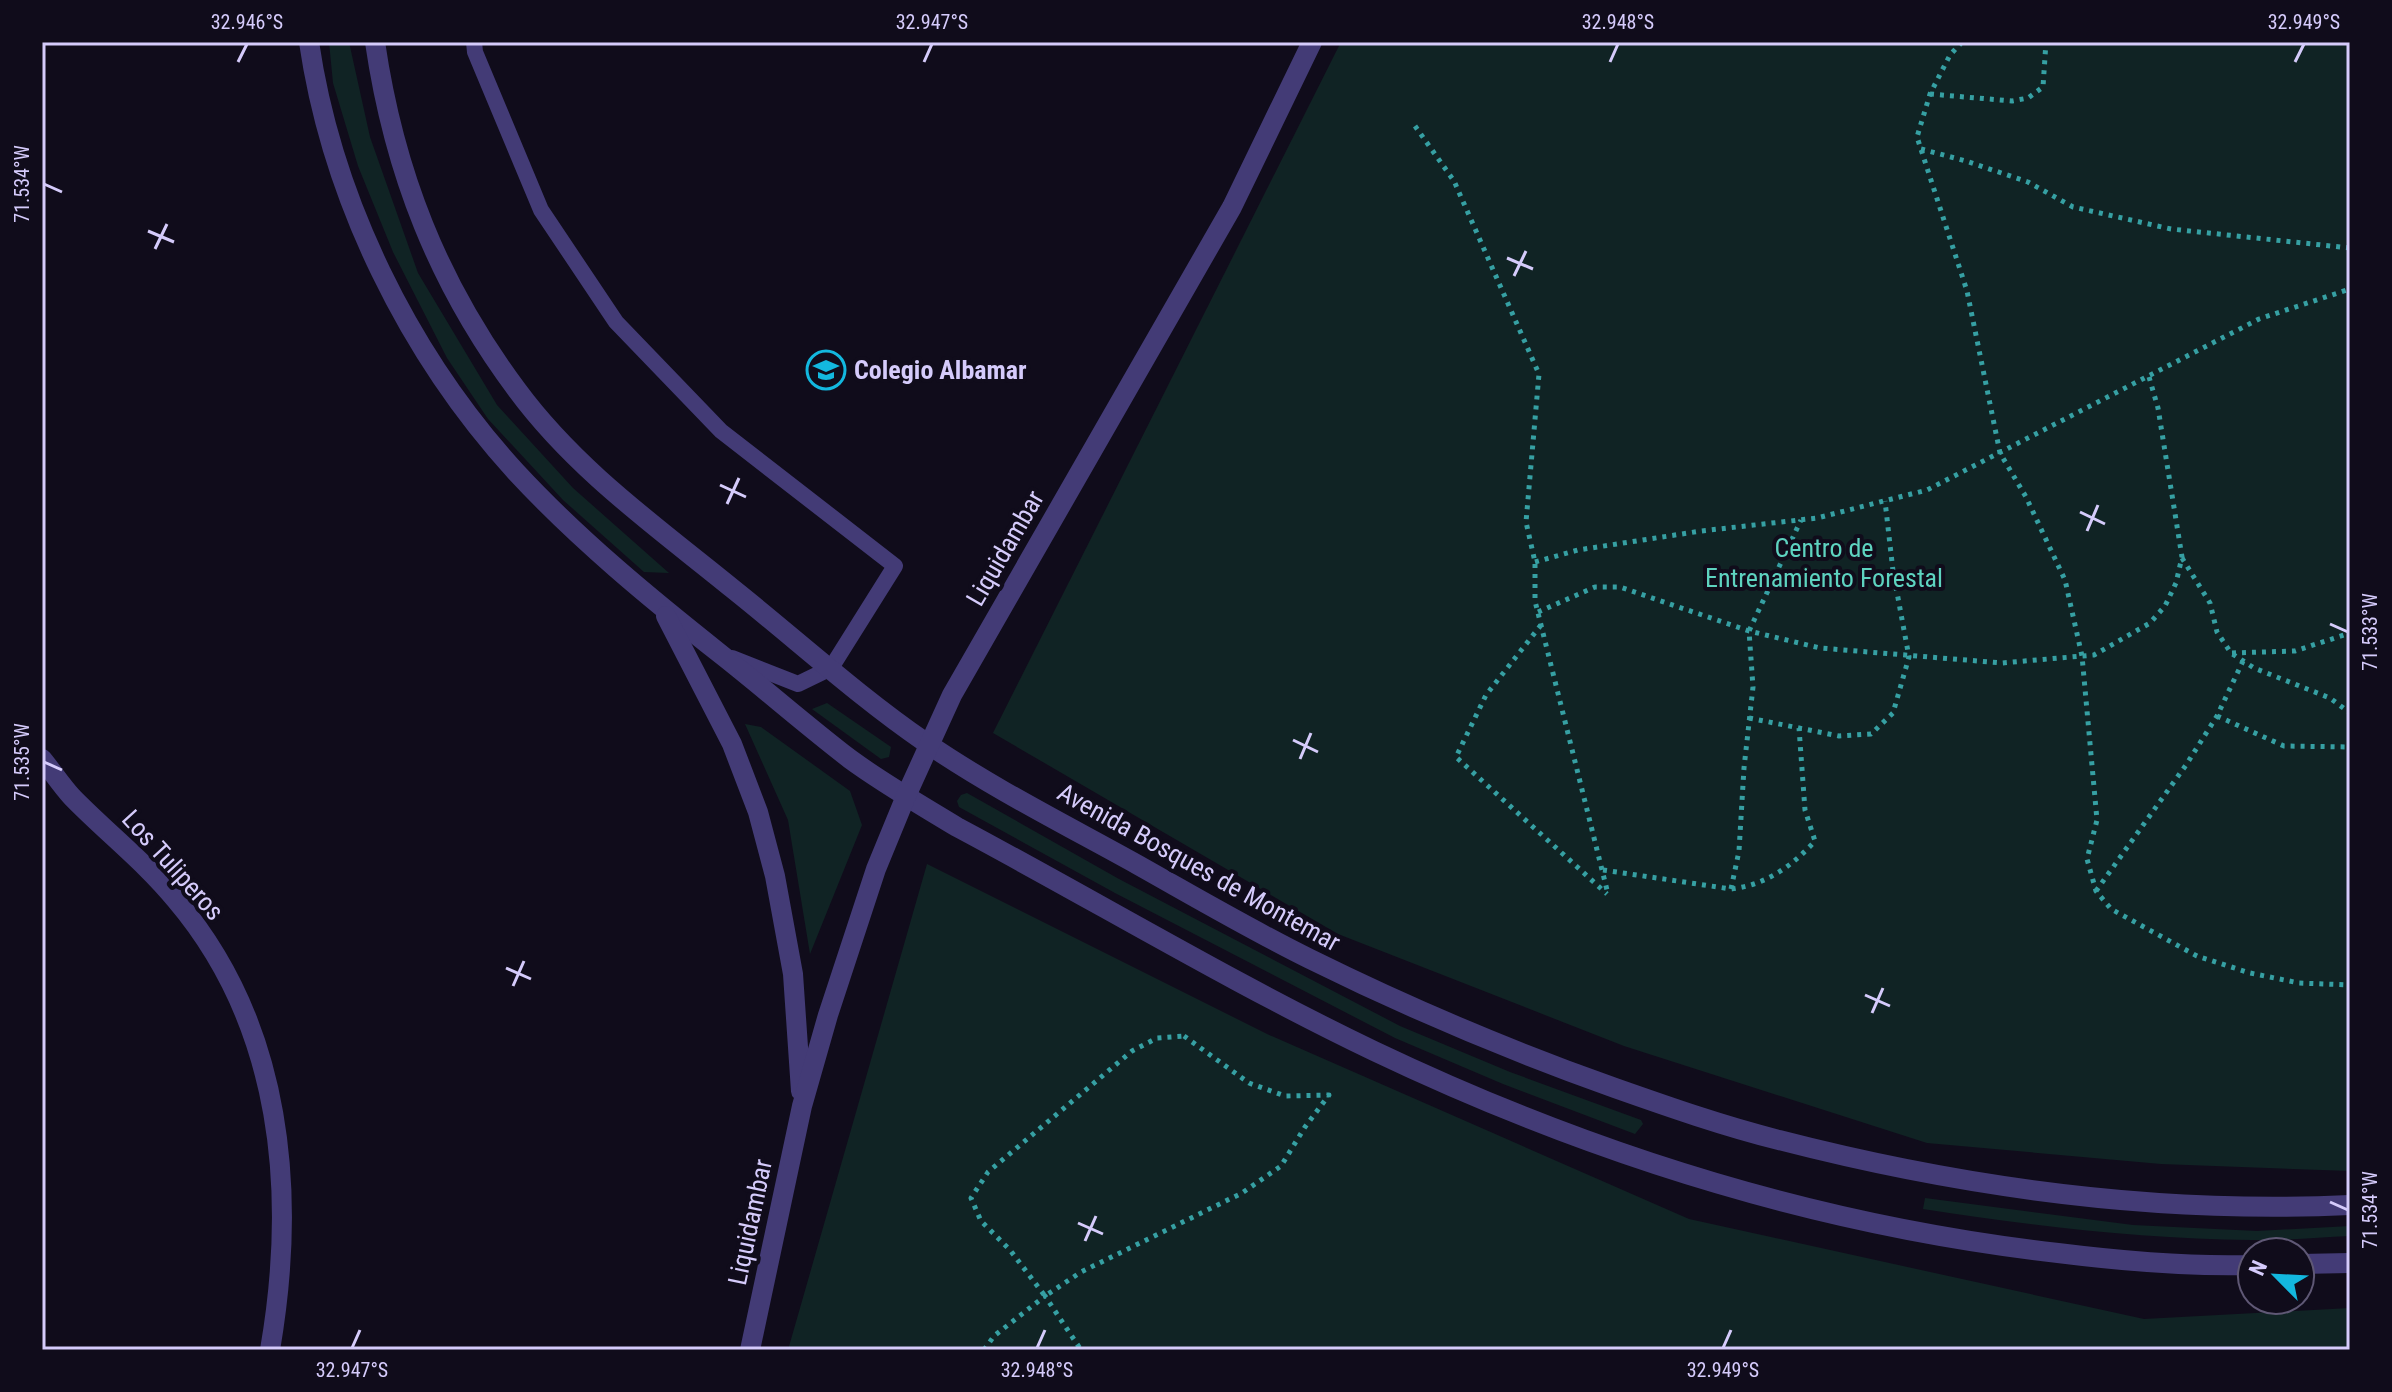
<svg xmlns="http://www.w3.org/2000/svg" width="2392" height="1392" viewBox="0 0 2392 1392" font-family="'Roboto Condensed',sans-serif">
  <rect width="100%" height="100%" fill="#100c1b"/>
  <g fill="#102324">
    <path d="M329,42H349L370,137L418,273L497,405L573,488L669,573L644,572L563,500L488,419L447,358L393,252L358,166L333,83Z"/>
    <path d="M1341,42H2350V1171L2161,1164L1927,1143L1624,1046L1338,934L993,733Z"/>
    <path d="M827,703L891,747L889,757L881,759L812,709Z"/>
    <path d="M745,724L761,727L850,791L862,825L810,954L788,820Z"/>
    <path d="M967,793L1119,879L1400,1026L1510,1072L1641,1120L1643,1124L1635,1134L1503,1084L1395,1038L1115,893L959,807L957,801L961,795Z"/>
    <path d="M927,864L1267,1034L1689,1219L2144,1319L2350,1308V1350H788Z"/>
    <path d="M1925,1198L2133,1225L2257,1231L2350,1226V1236C2318,1237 2285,1241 2252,1240C2141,1239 2033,1226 1923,1209Z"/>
  </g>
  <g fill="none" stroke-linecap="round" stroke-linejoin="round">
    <g stroke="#36a0a3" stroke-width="5" stroke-dasharray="4 6" stroke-linecap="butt">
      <path d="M1962,42L1950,55L1930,94L1917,137L1967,291L2000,453L2026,497L2065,580L2082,656L2097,820L2087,859L2096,891L2111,909L2197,956L2250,973L2299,983L2350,985"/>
      <path d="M1930,94L2012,101L2028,98L2043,87L2046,42"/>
      <path d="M1415,126L1454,181L1539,374L1526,522L1535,562V601L1608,894"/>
      <path d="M1921,149L1966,161L2028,182L2073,207L2171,229L2350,248"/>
      <path d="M2182,558L2210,603L2217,632L2231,653L2254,668L2330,698L2350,713"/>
      <path d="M1535,562L1578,550L1701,531L1817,518L1927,490L2259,319L2350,289"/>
      <path d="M1538,612L1595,587H1620L1749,631L1820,648L2002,663L2094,655L2150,623L2165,606L2176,583L2182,557L2158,408L2149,377"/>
      <path d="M1541,625L1486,695L1456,757L1607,894"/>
      <path d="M2232,653L2295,651L2350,633"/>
      <path d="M2217,716L2284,746L2350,747"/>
      <path d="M1749,718L1839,736L1871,734L1893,713L1909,657L1893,571L1885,501"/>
      <path d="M1603,870L1731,889C1766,885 1792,866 1815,841L1805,810L1799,728"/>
      <path d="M1731,889L1739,851L1744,768L1753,687L1749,631L1801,520"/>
      <path d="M2096,891L2186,765L2217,716L2243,661"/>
      <path d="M1184,1036L1249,1083L1285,1096L1329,1095L1305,1127L1281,1166L1242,1193L1081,1272L1045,1296L1010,1250L981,1221L971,1198L988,1172L1132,1051L1157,1038Z"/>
      <path d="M984,1350L994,1336L1045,1296L1081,1350"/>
    </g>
    <path stroke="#433b76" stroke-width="16" d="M474,42L475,52L541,210L616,322L721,431L895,566L831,668L798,684L732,658"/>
    <g stroke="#433b76" stroke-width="20">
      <path d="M309,42C332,199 409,355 516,472C579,540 651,599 723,656C766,690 807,726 850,759C884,784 921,805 957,827C1096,901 1232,983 1374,1051C1590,1154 1819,1226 2058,1253C2122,1261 2187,1267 2252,1265"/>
      <path d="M375,42C394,172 438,284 517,390C576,470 657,527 733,589C797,640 858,696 925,742C992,788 1066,825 1138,865C1195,897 1251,930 1310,959C1409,1008 1511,1051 1615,1088C1669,1107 1723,1126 1779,1140C1965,1188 2158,1214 2350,1205"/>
      <path d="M666,616L732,744L758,812L775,876L793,974L801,1091"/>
      <path d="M42,759C52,771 61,785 72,797C106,832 145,862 176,900C283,1026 297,1193 270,1350"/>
      <path d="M2300,1264L2350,1263"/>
      <path d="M750,1350L802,1106L828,1015L876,869L906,796L952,695L1232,207L1312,42"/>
    </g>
  </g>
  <path fill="none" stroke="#d5cbfb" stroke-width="3" d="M238,62L247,44M924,62L932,44M1610,62L1618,44M2295,62L2304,44M44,184L62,192M148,231L174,242M155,249L167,224M1507,258L1533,269M1514,276L1526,251M720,485L746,497M727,504L739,478M2080,512L2105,524M2087,531L2098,505M2330,624L2348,632M1293,740L1318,752M1300,759L1311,733M44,762L62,770M506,968L531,979M513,986L524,961M1865,995L1890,1006M1872,1013L1883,988M2330,1202L2348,1210M1078,1223L1103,1234M1085,1241L1096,1216M352,1348L360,1330M1037,1348L1045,1330M1723,1348L1731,1330"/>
  <defs>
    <g id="school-ring" transform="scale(2)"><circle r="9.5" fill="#100c1b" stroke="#13b8df" stroke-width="1.5"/><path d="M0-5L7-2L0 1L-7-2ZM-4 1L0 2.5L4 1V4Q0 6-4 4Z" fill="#13b8df"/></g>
  </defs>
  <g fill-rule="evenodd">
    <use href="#school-ring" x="826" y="370"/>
  </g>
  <g text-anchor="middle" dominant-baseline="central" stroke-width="8" stroke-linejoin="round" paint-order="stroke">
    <g font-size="26" font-weight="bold" fill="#d5cbfb" stroke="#100c1b" text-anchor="start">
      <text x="854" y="370">Colegio Albamar</text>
    </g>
    <g font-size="26" fill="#d5cbfb" stroke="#100c1b">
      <text transform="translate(1005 548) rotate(-60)">Liquidambar</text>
      <text transform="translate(173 865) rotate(48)">Los Tuliperos</text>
      <text transform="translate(1199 867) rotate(29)">Avenida Bosques de Montemar</text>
      <text transform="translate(750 1222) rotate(-78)">Liquidambar</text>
    </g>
    <g font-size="26" fill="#5ed3c0" stroke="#100c1b">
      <text x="1824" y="548">Centro de<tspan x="1824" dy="30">Entrenamiento Forestal</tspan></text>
    </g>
  </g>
  <rect width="2392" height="1392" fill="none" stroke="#100c1b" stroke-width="88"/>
  <g transform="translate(2276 1276) rotate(294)"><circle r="38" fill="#100c1b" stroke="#5f5875" stroke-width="2"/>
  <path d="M0-6L14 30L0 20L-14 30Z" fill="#13b8df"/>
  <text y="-12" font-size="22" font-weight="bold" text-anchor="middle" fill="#d5cbfb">N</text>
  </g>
  <rect x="44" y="44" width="2304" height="1304" fill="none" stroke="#d5cbfb" stroke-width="3"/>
  <g font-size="20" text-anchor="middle" fill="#d5cbfb">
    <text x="247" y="29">32.946°S</text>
    <text x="932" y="29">32.947°S</text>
    <text x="1618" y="29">32.948°S</text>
    <text x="2304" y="29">32.949°S</text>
    <text transform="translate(22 184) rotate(-90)" y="7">71.534°W</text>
    <text transform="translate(2370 632) rotate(-90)" y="7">71.533°W</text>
    <text transform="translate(22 762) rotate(-90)" y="7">71.535°W</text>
    <text transform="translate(2370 1210) rotate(-90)" y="7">71.534°W</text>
    <text x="352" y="1377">32.947°S</text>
    <text x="1037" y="1377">32.948°S</text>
    <text x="1723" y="1377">32.949°S</text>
  </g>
</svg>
